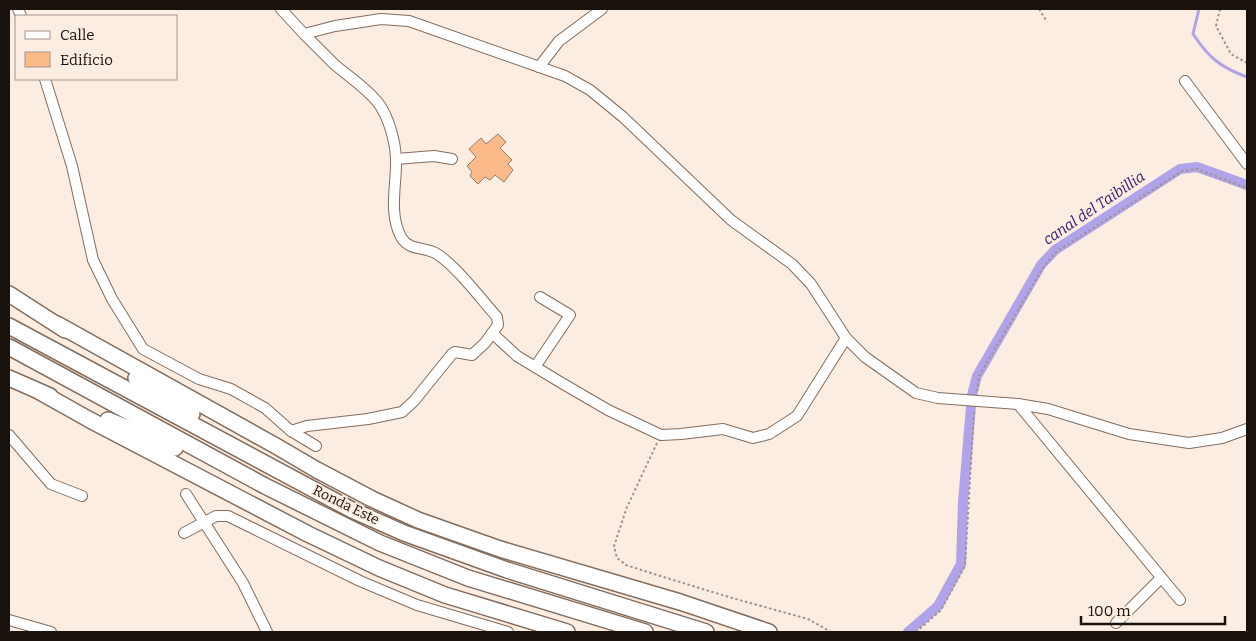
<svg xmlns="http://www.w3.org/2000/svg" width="1256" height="641" viewBox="0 0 1256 641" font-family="Bitter,serif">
  <rect width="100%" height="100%" fill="#fcede3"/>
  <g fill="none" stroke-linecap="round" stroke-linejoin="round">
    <path stroke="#b1a3e9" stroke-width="3" d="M1199,9L1193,34C1209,58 1220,67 1247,77"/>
    <g stroke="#b1a3e9" stroke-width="10">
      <path d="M972,395L977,376L1041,265L1055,250L1180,169L1197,167L1247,185"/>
      <path d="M908,632L938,606L961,564L963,502L971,406"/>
    </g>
  </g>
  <path fill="#fcb989" stroke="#937d6e" d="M498,134L506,142L500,148L512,160L508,164L513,170L504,182L495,175L490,180L485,177L478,184L470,176L472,172L467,166L476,157L469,149L481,138L486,144Z"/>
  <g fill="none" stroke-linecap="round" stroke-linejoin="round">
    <g stroke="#826d5e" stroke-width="12">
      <g id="minor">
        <path d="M18,9L21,16"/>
        <path d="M281,9L304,34L335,26L381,19L409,21L565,76L590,90L623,117L731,220L792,264L811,284L846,338L865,357L916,393L938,398L1018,404L1048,409L1129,434L1189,443L1222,438L1247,429"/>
        <path d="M539,67L559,41L602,9"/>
        <path d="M45,79L72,166L93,260L112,299L143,349L199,379L231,389L265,408L291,431L316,446"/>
        <path d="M1185,81L1247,164"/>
        <path d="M396,159L434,156L452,159"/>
        <path d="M492,333L517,356L560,382L608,410L661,435L681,434L723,429L753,438L769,434L797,416L846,338"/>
        <path d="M535,367L570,315L540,297"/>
        <path d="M1018,404L1180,600"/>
        <path d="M291,431L307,426L368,419L402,412L414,401L452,354L455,352L472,355L485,343L498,325L497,317C481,299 456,266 437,254C425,246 410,252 401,237C388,212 397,184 396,158C395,141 389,118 379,104C367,88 349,77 334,64C324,54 314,44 304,34"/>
        <path d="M9,435L51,484L82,496"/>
        <path d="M186,494L243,583L267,632"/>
        <path d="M184,533L216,516H228L360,581L417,605L508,632"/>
        <path d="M9,620L51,632"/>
        <path d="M1116,623L1161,578"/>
      </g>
    </g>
    <g stroke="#826d5e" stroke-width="18">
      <g id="highway">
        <path d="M9,294L65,330"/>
        <path d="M57,324L276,446L317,470L372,499L418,520L500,549L680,602L769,632"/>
        <path d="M9,326L352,510L404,533L507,570L706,632"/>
        <path d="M9,347L265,486L380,543L468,578L645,632"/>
        <path d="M9,378L50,396"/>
        <path d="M136,378L192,414"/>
        <path d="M40,392L90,420L308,534L379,568L445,595L567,632"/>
        <path d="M108,420L175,448"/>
      </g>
    </g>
    <g stroke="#9f938b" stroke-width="2" stroke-dasharray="2.5 2.5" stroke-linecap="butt">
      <path d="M1039,9L1047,22"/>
      <path d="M1220,9L1216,26L1231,54L1247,63"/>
      <path d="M977,391L979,376L1044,266L1056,252L1182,171L1197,169L1247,188"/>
      <path d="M657,443L627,507L614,546L617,558L626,565L657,575L732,598L808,619L831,632"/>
      <path d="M916,632L941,610L965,566L974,411"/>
    </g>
    <use href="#minor" stroke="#fff" stroke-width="10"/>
    <use href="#highway" stroke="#fff" stroke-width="15"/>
  </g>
  <g text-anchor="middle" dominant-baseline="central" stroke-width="4" stroke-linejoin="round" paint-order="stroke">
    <g font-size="14" fill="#19110b" stroke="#fcede3">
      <text transform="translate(346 505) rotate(26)">Ronda Este</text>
    </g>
    <g font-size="15" font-style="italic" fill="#3a206f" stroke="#fcede3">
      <text transform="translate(1094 208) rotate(-34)">canal del Taibillia</text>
    </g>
  </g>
  <rect width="1256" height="641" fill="none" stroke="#19110b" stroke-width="20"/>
  <rect x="15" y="15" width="162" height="65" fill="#fcede3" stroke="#a1958d"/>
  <rect x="25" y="31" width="25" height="8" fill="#ffffff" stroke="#a1958d"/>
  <text x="60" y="40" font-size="15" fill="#19110b">Calle</text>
  <rect x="25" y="52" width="25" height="15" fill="#fcb989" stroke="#a1958d"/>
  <text x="60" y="65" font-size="15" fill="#19110b">Edificio</text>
  <path d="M1081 616v8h144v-8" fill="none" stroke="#19110b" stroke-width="2.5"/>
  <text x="1088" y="616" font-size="15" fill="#19110b" stroke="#fcede3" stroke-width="4" paint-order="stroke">100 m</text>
</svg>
